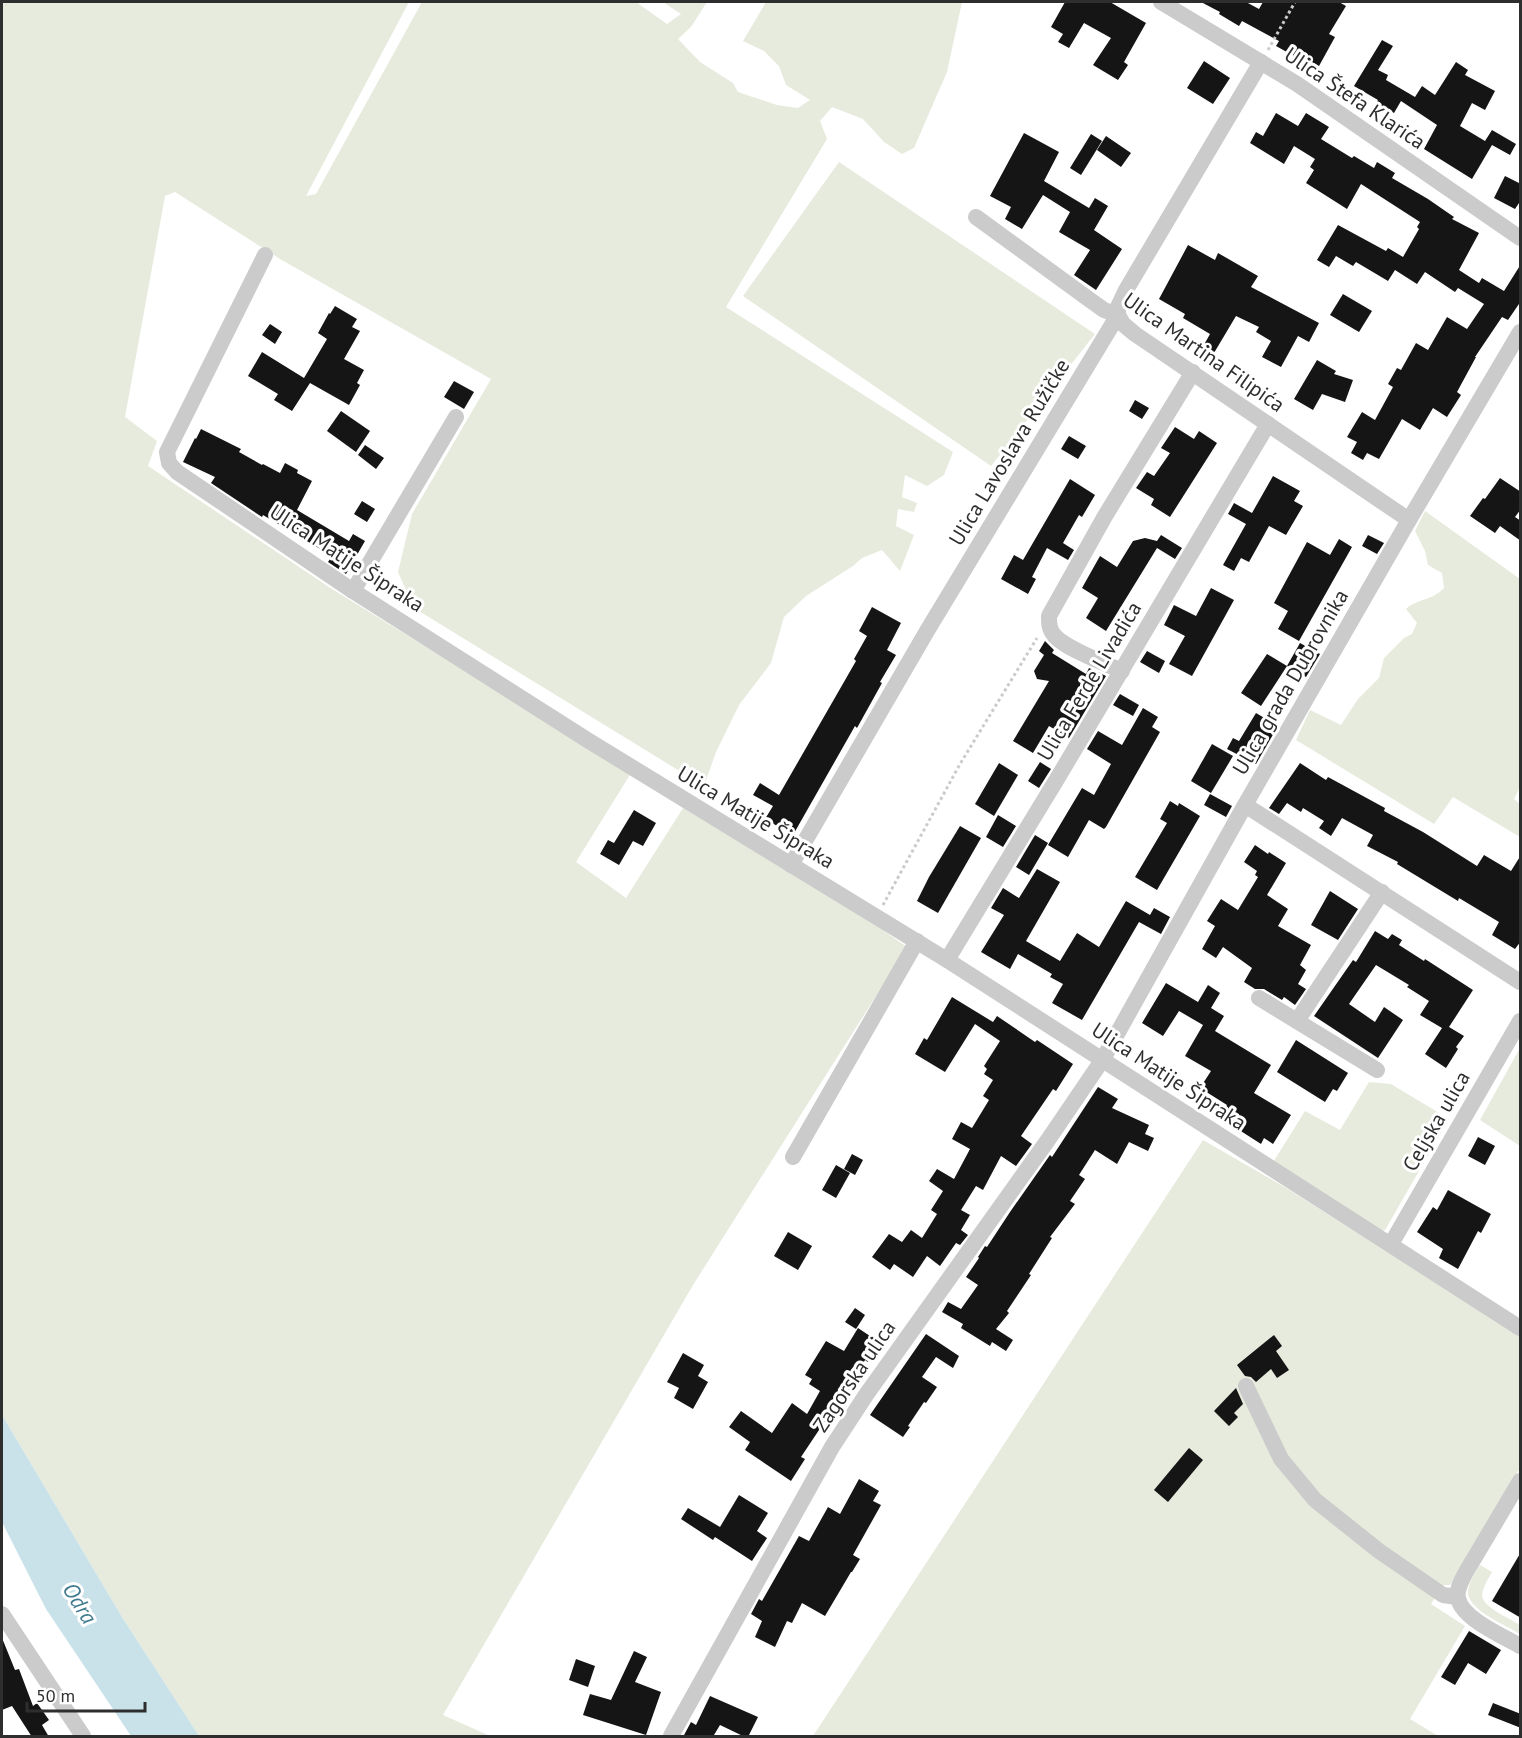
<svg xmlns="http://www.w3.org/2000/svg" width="1522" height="1738" viewBox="0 0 1522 1738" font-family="'PT Sans',sans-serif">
  <rect width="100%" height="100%" fill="#fff"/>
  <g fill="#e7ebdd">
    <path d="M2,2H409L306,196L316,194L422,2H636L667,24L681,14L663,2H707L691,27L678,39L700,62L733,83L738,92L777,105L798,108L810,100L786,85L779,66L764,51L743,41L766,2H962L947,72L914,148L902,154L884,142L863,119L832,107L820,121L827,139L726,307L953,452L944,475L927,486L905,475L902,497L917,503L914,512L898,509L896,526L914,535L900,571L882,550L862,558L853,566L806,596L784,617L771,663L739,705L716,752L704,786L414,608L398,572L412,514L491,379L280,259L175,192L165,196L125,417L157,441L148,466L332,589L631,773L576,862L626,898L683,808L821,887L907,947L693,1285L443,1715L490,1736H199L122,1617L2,1415Z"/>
    <path d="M839,162L1095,334L991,466L743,296Z"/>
    <path d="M1425,511L1520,579V787L1514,799L1520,804V837L1453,797L1434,824L1296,740L1310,710L1341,725L1358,699L1379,678L1384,658L1404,638L1412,634L1417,623L1406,609C1418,598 1432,601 1444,588L1442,573L1428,565L1425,551L1415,531Z"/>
    <path d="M1520,1048V1146L1480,1120Z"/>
    <path d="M1369,1082L1391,1084L1449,1119L1385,1230L1377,1231L1272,1164L1305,1111L1340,1130Z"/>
    <path d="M1203,1140L1283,1186L1520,1336V1468L1450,1585H1443L1431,1604L1465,1626L1410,1719L1438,1736H813Z"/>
    <path d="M1480,1565L1492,1572C1488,1579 1483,1587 1482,1595C1482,1607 1511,1619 1520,1625V1634C1507,1626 1466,1609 1468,1591C1469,1582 1475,1573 1480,1565Z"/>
  </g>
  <path fill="#c9e2ea" d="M2,1415L122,1617L199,1736H131L46,1609L2,1522Z"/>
  <g fill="#151515">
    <path d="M1065,2H1110L1146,23L1124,62L1128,65L1118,80L1093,65L1111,38L1084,23L1069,48L1058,42L1063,34L1051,27Z"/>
    <path d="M1201,2H1246L1259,9L1263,2H1339L1346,6L1329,34L1335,37L1319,66L1296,53L1294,56L1276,46L1279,41L1242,21L1239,26L1219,14L1220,12Z"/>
    <path d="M1382,40L1393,46L1378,70L1388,75L1386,80L1415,97L1422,86L1435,95L1456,62L1468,70L1465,75L1495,91L1485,110L1472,103L1460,126L1485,141L1492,130L1516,144L1510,155L1492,145L1472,179L1424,149L1437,125L1401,101L1394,113L1376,103L1378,100L1354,86Z"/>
    <path d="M1204,61L1230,78L1213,104L1187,88Z"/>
    <path d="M1276,113L1298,126L1306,113L1329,127L1321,139L1352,158L1354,156L1374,168L1377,162L1395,173L1392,178L1428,199L1454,217L1452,219L1479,233L1459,270L1479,283L1482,278L1504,291L1521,264V301L1508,320L1502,317L1475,357H1476L1457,392L1461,395L1447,417L1433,408L1420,430L1402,419L1379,459L1367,453L1363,460L1351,453L1357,442L1347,437L1362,412L1375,420L1393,387L1388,384L1397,368L1401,370L1416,343L1428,350L1447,317L1467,329L1484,304L1458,288L1455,292L1425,272L1417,284L1395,270L1388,281L1356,262L1353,266L1336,256L1329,267L1317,260L1338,225L1386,251L1388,248L1403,257L1419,229L1417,227L1420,222L1361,184L1347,209L1306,183L1314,170L1310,167L1315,159L1294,146L1284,164L1250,143L1256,132L1263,136Z"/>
    <path d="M1024,133L1059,152L1044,181L1089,208L1095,198L1108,206L1094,230L1122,249L1096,290L1074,275L1090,250L1059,232L1070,212L1043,195L1022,229L1005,219L1011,207L990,196Z"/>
    <path d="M1091,134L1102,141L1081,175L1070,168Z"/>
    <path d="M1106,136L1131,153L1121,167L1097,150Z"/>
    <path d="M1505,176L1521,184V200L1515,209L1494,198Z"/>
    <path d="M1188,245L1215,260L1218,253L1258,276L1251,287L1319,323L1309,342L1298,336L1281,367L1262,357L1271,341L1256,332L1259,327L1236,316L1211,358L1200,352L1210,334L1183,318L1185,314L1159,299Z"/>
    <path d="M1343,294L1372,311L1359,332L1330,315Z"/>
    <path d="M335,306L357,319L352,327L360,331L344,359L364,370L357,383L360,385L349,405L310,383L292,411L274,400L278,394L248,376L262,352L304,378L327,339L318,333L329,313L330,314Z"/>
    <path d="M270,324L282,332L275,344L262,335Z"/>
    <path d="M1317,360L1336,371L1334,374L1353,380L1345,402L1322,394L1313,410L1294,399Z"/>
    <path d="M454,381L474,392L464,409L444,397Z"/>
    <path d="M1135,400L1149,408L1142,419L1129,411Z"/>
    <path d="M341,411L370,431L356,452L327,431Z"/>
    <path d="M1175,427L1194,439L1199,431L1217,443L1170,517L1151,505L1154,499L1136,488L1147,472L1154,476L1170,453L1161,448Z"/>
    <path d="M201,429L241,449L239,452L262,465L263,464L280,473L285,463L298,470L297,473L312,481L297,510L349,541L353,534L365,541L346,574L328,562L332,556L263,515L262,517L211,483L215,477L183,462L195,438L196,439Z"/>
    <path d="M1069,436L1086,446L1078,459L1061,449Z"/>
    <path d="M365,445L384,458L376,469L358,455Z"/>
    <path d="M1273,476L1300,491L1294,501L1303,506L1286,535L1269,526L1249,562L1241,558L1234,571L1223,565L1246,524L1228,514L1234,503L1252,513Z"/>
    <path d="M1500,478L1521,492V509L1515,517L1521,521V541L1500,526L1495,533L1470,516L1483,498L1485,499Z"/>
    <path d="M1070,479L1095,495L1082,517L1079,515L1063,543L1074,550L1068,560L1047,548L1032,577L1036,579L1028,594L1001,579L1014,555L1023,560Z"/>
    <path d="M362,501L375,509L367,522L354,514Z"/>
    <path d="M1161,535L1182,548L1175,559L1157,548L1106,631L1086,618L1098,598L1082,588L1100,556L1117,567L1133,541L1145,538L1157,541Z"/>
    <path d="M1368,535L1384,543L1377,554L1362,546Z"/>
    <path d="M1339,539L1352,547L1299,641L1278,629L1288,611L1274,603L1307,542L1330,555Z"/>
    <path d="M1211,588L1234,600L1192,676L1169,664L1185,636L1164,625L1174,605L1196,616Z"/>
    <path d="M872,607L901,623L887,650L896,655L880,682L882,683L857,728L855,726L793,835L765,819L773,806L753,795L760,783L779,795L856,661L854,659L867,636L859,631Z"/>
    <path d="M1045,641L1054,650L1052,653L1086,674L1089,668L1106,676L1069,738L1049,726L1033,753L1013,741L1049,681L1037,679L1034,671L1044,655L1039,651Z"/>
    <path d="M1300,643L1320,654L1306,677L1287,666Z"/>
    <path d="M1147,651L1165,661L1159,673L1140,662Z"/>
    <path d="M1267,654L1287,666L1261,706L1241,693Z"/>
    <path d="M1120,694L1139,705L1133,716L1113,705Z"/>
    <path d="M1143,708L1158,717L1152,727L1160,732L1106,827L1104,829L1089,820L1068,857L1048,845L1082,788L1094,795L1111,764L1087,749L1098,731L1122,745Z"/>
    <path d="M1256,713L1278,726L1256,764L1227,749L1233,738L1239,741Z"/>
    <path d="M1212,744L1233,756L1211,793L1191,781Z"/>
    <path d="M1040,762L1051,769L1039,788L1028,781Z"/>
    <path d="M999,763L1018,775L994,816L975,804Z"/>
    <path d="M1300,763L1326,780L1328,777L1385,808L1384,811L1423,832L1477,866L1484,855L1511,871L1521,855V941L1515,949L1492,935L1499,922L1459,898L1458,901L1397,864L1398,862L1367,846L1373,835L1342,818L1331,836L1319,828L1324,821L1303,808L1301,812L1287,803L1279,814L1269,808Z"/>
    <path d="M1210,794L1232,806L1226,817L1204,805Z"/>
    <path d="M1170,801L1178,806L1179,803L1200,816L1157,890L1135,877L1167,823L1160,819Z"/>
    <path d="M634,810L656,823L643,846L633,841L619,865L600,854L608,840L614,843Z"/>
    <path d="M998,815L1016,826L1003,847L986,837Z"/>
    <path d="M960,826L981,838L938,913L917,901L929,877Z"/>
    <path d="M1035,835L1048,843L1029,875L1016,867Z"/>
    <path d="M1255,845L1268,854L1269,852L1286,863L1267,895L1288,909L1278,926L1311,945L1300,965L1306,970L1298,984L1306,989L1295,1005L1284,997L1282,1000L1264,989H1255L1244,982L1252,968L1223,947L1216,958L1202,949L1215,926L1207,921L1221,899L1238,910L1258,877L1255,875L1257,871L1244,862Z"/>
    <path d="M1037,869L1060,882L1026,941L1060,961L1077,933L1099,947L1126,901L1150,915L1154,908L1170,917L1161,934L1139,922L1082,1020L1052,1003L1063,984L1050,977L1052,974L1018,954L1010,969L981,952L1004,915L991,908L1003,888L1019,898Z"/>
    <path d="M1330,891L1358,909L1338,940L1311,925Z"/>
    <path d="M1375,931L1388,939L1392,934L1402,940L1399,945L1424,961L1425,959L1473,990L1449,1027L1464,1036L1456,1047L1458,1049L1446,1068L1425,1054L1442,1028L1420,1015L1429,1001L1407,987L1409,985L1376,965L1349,1004L1375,1022L1384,1007L1403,1020L1378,1058L1314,1016L1353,960L1356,962Z"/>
    <path d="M1166,983L1198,1002L1208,985L1220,993L1211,1008L1224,1016L1215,1031L1271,1065L1254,1093L1291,1115L1273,1144L1264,1138L1261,1144L1219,1117L1227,1105L1200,1088L1211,1071L1185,1056L1203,1025L1179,1011L1163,1036L1142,1023Z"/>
    <path d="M952,997L993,1022L997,1016L1035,1042L1037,1040L1073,1064L1056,1091L1053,1089L1021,1136L1032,1144L1016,1166L1001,1156L983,1190L976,1186L961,1210L970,1215L961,1230L968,1235L960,1245L956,1243L940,1266L927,1256L913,1277L894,1264L890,1270L872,1257L889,1234L902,1242L911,1230L922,1238L937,1214L931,1210L943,1191L929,1181L937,1169L954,1179L970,1149L952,1139L961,1122L972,1128L989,1100L983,1096L993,1080L984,1074L987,1069L984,1066L1000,1041L975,1024L945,1072L915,1054L924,1038L927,1040Z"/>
    <path d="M1296,1040L1348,1073L1337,1091L1333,1089L1325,1102L1277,1072Z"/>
    <path d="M1098,1087L1118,1099L1112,1108L1149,1125L1145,1134L1154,1138L1148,1151L1129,1142L1117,1164L1095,1150L1079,1175L1085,1179L1070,1201L1075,1204L1050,1237L1052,1238L1029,1274L1031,1275L1007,1311L1009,1313L996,1329L1013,1340L1006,1351L992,1342L990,1346L961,1328L963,1324L942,1312L948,1302L961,1309L978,1285L966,1277L979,1258L978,1257L985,1246L987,1247L1010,1212L1050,1155L1052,1157Z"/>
    <path d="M1478,1137L1495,1146L1485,1165L1468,1156Z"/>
    <path d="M852,1154L863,1160L855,1175L844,1169Z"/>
    <path d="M836,1165L850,1173L836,1198L822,1190Z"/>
    <path d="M1448,1190L1491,1214L1481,1233L1478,1231L1458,1269L1439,1258L1443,1249L1417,1232L1433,1207L1437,1210Z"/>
    <path d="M788,1232L812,1246L798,1270L774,1256Z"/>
    <path d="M855,1308L865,1315L856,1329L845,1322Z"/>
    <path d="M858,1328L879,1342L868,1362L865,1360L835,1414L831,1412L801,1457L805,1459L791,1481L745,1450L750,1442L729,1427L741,1411L772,1433L792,1403L807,1414L820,1391L809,1384L812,1379L805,1375L826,1341L844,1351Z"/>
    <path d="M926,1334L959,1356L953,1368L936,1357L922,1377L937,1387L926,1403L924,1402L908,1426L910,1427L903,1437L870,1415Z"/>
    <path d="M1274,1335L1282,1346L1276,1351L1289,1370L1277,1378L1271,1369L1256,1382L1251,1377L1245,1376L1237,1365Z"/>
    <path d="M683,1353L704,1365L698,1376L708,1382L693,1409L674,1398L679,1388L667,1382Z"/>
    <path d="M1236,1388L1243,1404L1234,1413L1238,1417L1229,1426L1214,1411Z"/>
    <path d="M1189,1448L1203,1460L1168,1502L1154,1490Z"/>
    <path d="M859,1479L879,1491L873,1501L881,1505L853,1555L860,1559L852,1572H851L825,1616L802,1603L792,1623L787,1621L775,1647L755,1637L762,1621L751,1614L759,1599L762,1601L799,1536L809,1541L828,1507L840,1514Z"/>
    <path d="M739,1495L768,1513L757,1531L767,1538L752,1561L715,1537L713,1540L681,1519L688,1508L720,1527Z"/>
    <path d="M1521,1552V1618L1492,1601Z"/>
    <path d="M1469,1631L1501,1650L1486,1674L1468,1663L1455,1685L1441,1677Z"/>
    <path d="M2,1638L15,1670L19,1669L33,1706L37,1703L49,1720L42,1725L49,1737H32L12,1706L2,1710Z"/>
    <path d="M634,1651L647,1657L635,1682L661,1692L646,1735L583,1715L590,1694L611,1700Z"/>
    <path d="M576,1659L595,1666L588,1687L569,1680Z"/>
    <path d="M710,1696L758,1717L748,1737H745L720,1725L714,1735L716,1737H683L691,1722L696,1725Z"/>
    <path d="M1493,1703L1521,1714V1728L1488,1715Z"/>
  </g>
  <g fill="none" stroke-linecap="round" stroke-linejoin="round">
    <g stroke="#cbcbcb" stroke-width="3" stroke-dasharray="3 3" stroke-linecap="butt">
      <path d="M1268,50L1295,2"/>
      <path d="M883,905L960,764L1037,638"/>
    </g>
    <g stroke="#cbcbcb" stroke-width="16">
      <path d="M1161,2L1297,84L1520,238"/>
      <path d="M976,217L1090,300L1104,310L1118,315L1123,324L1135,334L1409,520"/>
      <path d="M265,255L167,452L169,463L177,472L353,591L589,741L947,960L1520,1328"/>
      <path d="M353,591L456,417"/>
      <path d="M1122,671C1106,664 1064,648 1054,635C1049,629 1049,623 1049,616L1105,516L1193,372"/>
      <path d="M1245,805L1520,982"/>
      <path d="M791,865L927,631L1118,315V307L1126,290L1261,62"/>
      <path d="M947,960L1057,779L1268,424"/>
      <path d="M1259,998L1377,1070"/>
      <path d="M1297,1021L1382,892"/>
      <path d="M793,1157L917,941"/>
      <path d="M1391,1244L1520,1021"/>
      <path d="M1246,1386L1281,1459L1315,1500L1379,1551L1443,1595L1457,1597"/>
      <path d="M1520,1481L1466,1572C1462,1580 1456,1589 1458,1598C1462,1619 1503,1636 1520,1646"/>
      <path d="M2,1614L83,1736"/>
      <path d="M671,1736L832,1447L866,1395L1048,1140L1103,1059L1245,805L1409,520L1520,332"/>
    </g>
  </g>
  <g text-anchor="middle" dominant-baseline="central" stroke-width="6" stroke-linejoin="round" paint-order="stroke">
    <g font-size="21" fill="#2e2e2e" stroke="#fff">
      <text transform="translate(1355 98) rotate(34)">Ulica Štefa Klarića</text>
      <text transform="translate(1204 352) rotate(35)">Ulica Martina Filipića</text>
      <text transform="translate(1009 452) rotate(-59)">Ulica Lavoslava Ružičke</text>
      <text transform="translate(347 558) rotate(33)">Ulica Matije Šipraka</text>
      <text transform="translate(1089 681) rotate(-59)">Ulica Ferde Livadića</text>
      <text transform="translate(1290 682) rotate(-60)">Ulica grada Dubrovnika</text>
      <text transform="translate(756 817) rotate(31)">Ulica Matije Šipraka</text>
      <text transform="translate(1169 1076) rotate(33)">Ulica Matije Šipraka</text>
      <text transform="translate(1436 1121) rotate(-60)">Celjska ulica</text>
      <text transform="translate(854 1376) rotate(-56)">Zagorska ulica</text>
    </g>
    <g font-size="22" font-style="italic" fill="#3f7a8e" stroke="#fff">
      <text transform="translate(80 1603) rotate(58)">Odra</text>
    </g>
  </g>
  <rect width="1522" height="1738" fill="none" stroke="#2e2e2e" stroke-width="6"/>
  <path d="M27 1702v9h118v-9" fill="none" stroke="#2e2e2e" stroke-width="3"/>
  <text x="36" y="1702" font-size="18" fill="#2e2e2e" stroke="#ffffff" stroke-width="4.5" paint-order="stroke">50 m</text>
</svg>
